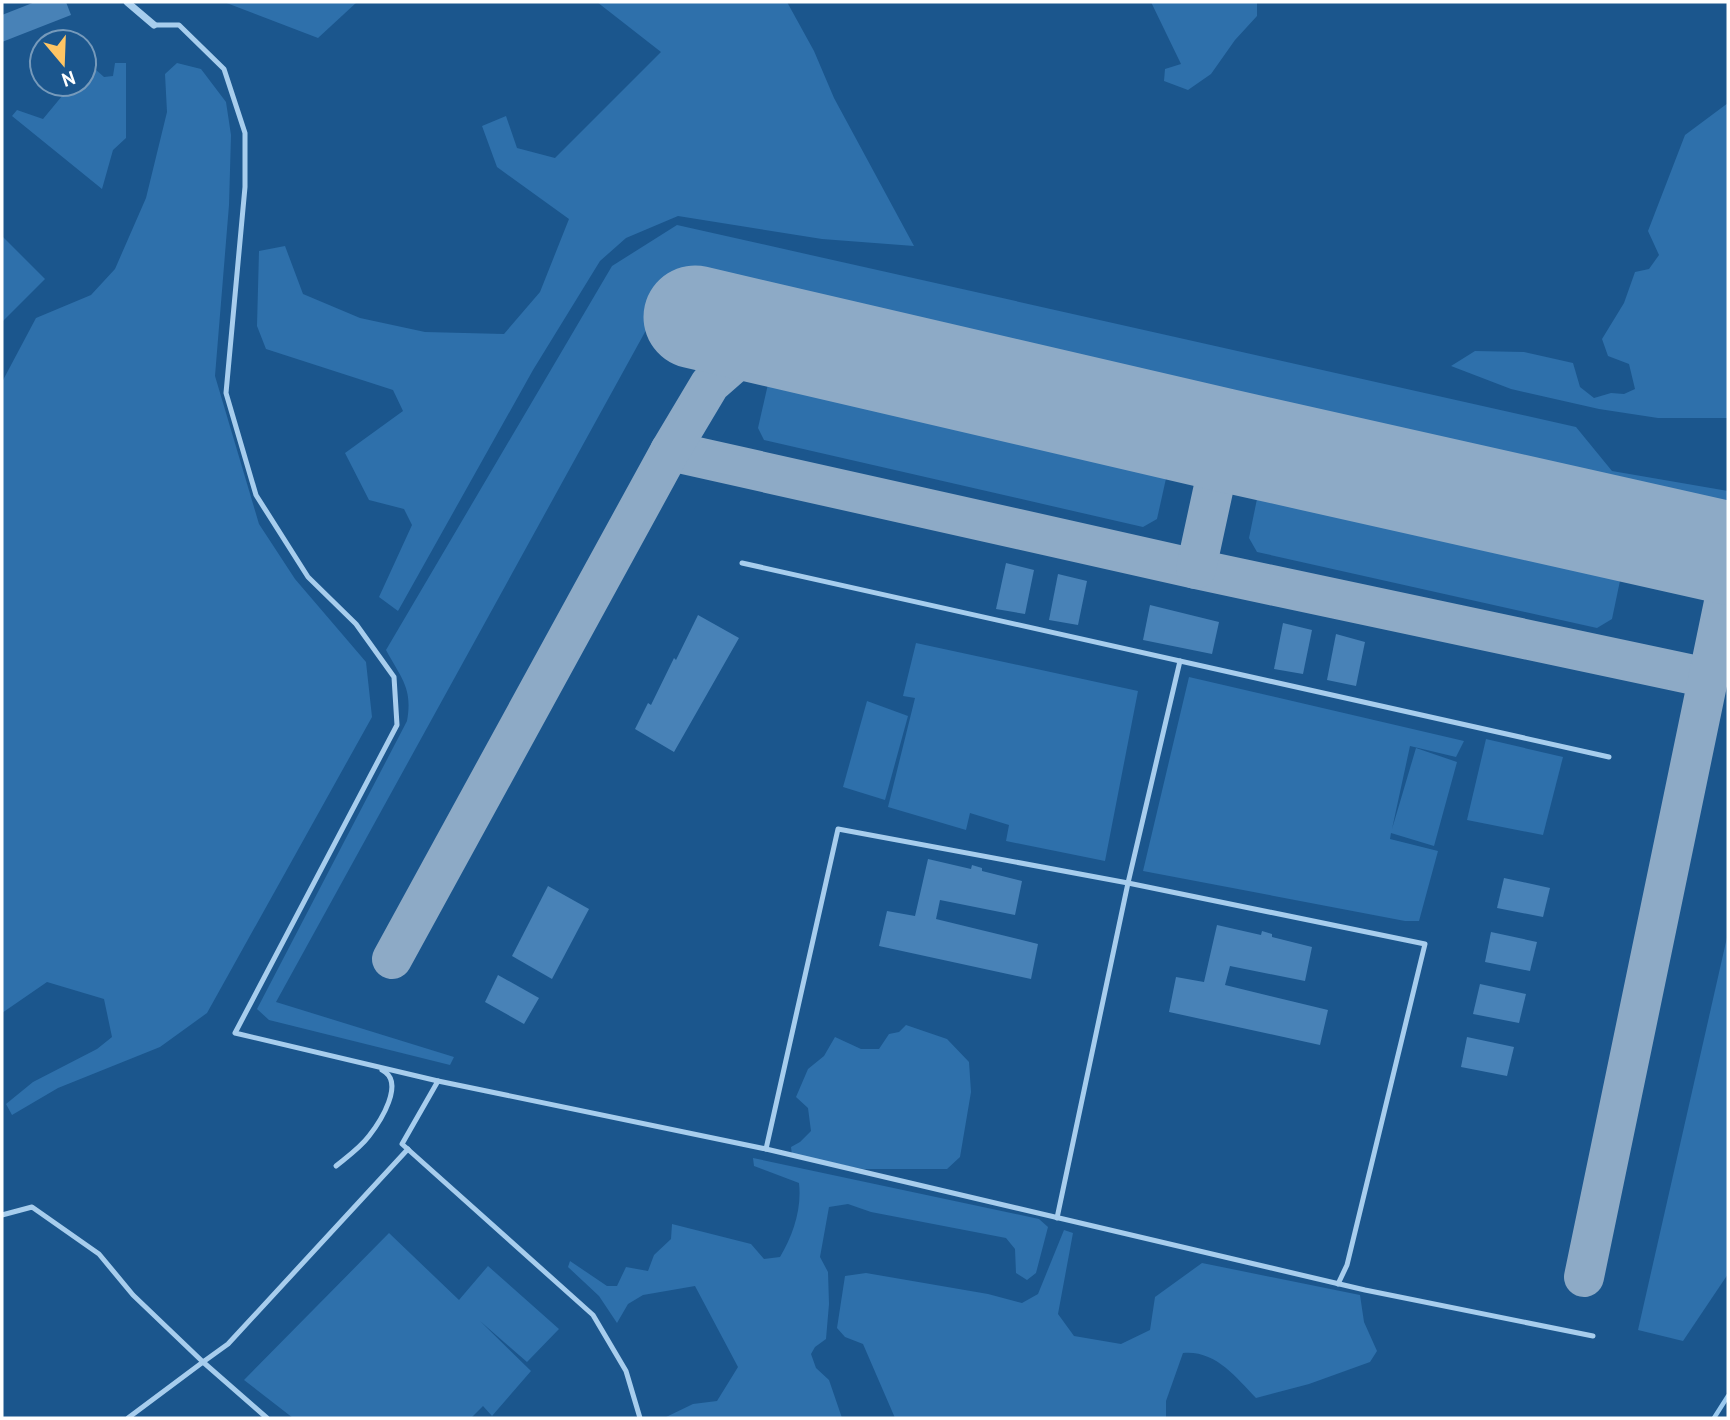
<svg xmlns="http://www.w3.org/2000/svg" width="1730" height="1420" viewBox="0 0 1730 1420" font-family="'PT Sans',sans-serif">
  <rect width="100%" height="100%" fill="#1b568d"/>
  <g fill="#2e70ab">
    <path d="M224,2H357L318,38Z"/>
    <path d="M597,2H787L814,51L834,98L914,246L822,239L678,216L626,238L600,261L533,370L398,611L379,597L412,525L404,509L369,500L345,453L403,411L393,390L266,349L257,326L259,251L285,246L303,294L360,318L425,332L504,334L540,292L569,219L497,167L482,126L506,116L517,148L555,158L661,52Z"/>
    <path d="M1151,2H1257V16L1235,40L1211,74L1188,90L1164,81L1165,69L1181,64Z"/>
    <path d="M115,63H126V138L113,150L102,189L12,116L17,110L43,119L72,84H84V69L87,66L95,69L104,77L113,76Z"/>
    <path d="M177,63L201,69L226,102L231,135L229,205L215,376L259,524L295,579L366,662L372,717L207,1013L160,1047L58,1088L12,1115L6,1104L33,1082L97,1049L112,1037L104,999L47,982L2,1013V382L36,318L91,295L115,269L146,198L167,112L165,74Z"/>
    <path d="M1728,103V418H1658L1599,409L1511,389L1451,366L1475,351L1524,352L1573,363L1580,387L1594,398L1611,393L1624,394L1635,389L1629,364L1608,356L1602,339L1624,303L1635,272L1649,269L1659,255L1648,231L1685,135Z"/>
    <path d="M677,225L1576,427L1612,471L1728,491V518L672,283L276,1002L454,1057L450,1065L269,1020L257,1009L407,721C413,688 401,678 386,650L612,266Z"/>
    <path d="M2,236L45,279L2,322Z"/>
    <path d="M784,377L1160,462L1167,474L1157,519L1143,527L764,440L758,428L768,384Z"/>
    <path d="M1272,486L1612,563L1621,576L1612,619L1597,628L1257,552L1249,538L1258,494Z"/>
    <path d="M916,643L1138,691L1105,861L1006,841L1009,825L970,813L966,830L888,807L915,698L903,696Z"/>
    <path d="M1189,677L1464,741L1456,757L1410,746L1392,829L1416,748L1457,762L1434,846L1391,833L1390,839L1438,851L1419,921H1405L1143,871Z"/>
    <path d="M867,701L908,716L885,800L843,787Z"/>
    <path d="M1486,739L1563,757L1543,835L1467,820Z"/>
    <path d="M1728,933V1274L1683,1341L1638,1330Z"/>
    <path d="M906,1025L947,1039L969,1062L971,1092L960,1157L947,1169H863L792,1155L791,1147L800,1142L811,1131L808,1108L796,1097L808,1069L824,1056L835,1037L861,1049H879L889,1034L899,1032Z"/>
    <path d="M753,1158L1039,1219L1048,1227L1036,1273L1027,1280L1016,1273L1015,1249L1006,1238L871,1212L848,1204L829,1207L820,1257L828,1272L829,1304L826,1339L815,1347L811,1354L816,1368L829,1380L842,1418H664L693,1404L717,1401L738,1367L695,1286L643,1295L628,1304L617,1323L599,1296L568,1267L570,1261L607,1286H617L626,1267L648,1271L654,1255L671,1239L672,1224L751,1244L764,1259L780,1257C793,1235 802,1209 799,1183L754,1166Z"/>
    <path d="M1064,1230L1073,1233L1058,1314L1074,1336L1121,1344L1150,1330L1155,1297L1202,1263L1360,1295L1364,1322L1377,1351L1370,1362L1309,1384L1256,1398C1235,1376 1215,1350 1183,1353L1166,1401V1418H895L863,1344L845,1337L837,1328L845,1276L866,1273L988,1294L1022,1303L1038,1294Z"/>
    <path d="M389,1233L459,1300L488,1266L559,1329L527,1362L480,1321L531,1371L492,1416L483,1406L471,1418H293L244,1380Z"/>
  </g>
  <g fill="none" stroke-linecap="round" stroke-linejoin="round">
    <path stroke="#9ac9ef" stroke-width="4.5" d="M1714,1418L1728,1396"/>
    <g stroke="#8daac6" stroke-width="40">
      <path d="M670,451L1196,569L1708,678"/>
      <path d="M1196,569L1224,440"/>
      <path d="M392,959L670,451L710,384L768,333"/>
      <path d="M1584,1277L1728,583"/>
    </g>
    <path stroke="#8daac6" stroke-width="103" d="M695,317L1224,440L1728,553"/>
  </g>
  <g fill="#4882b7">
    <path d="M35,2H66L71,15L2,42V15Z"/>
    <path d="M1006,563L1034,570L1025,614L996,609Z"/>
    <path d="M1058,574L1087,581L1078,625L1049,620Z"/>
    <path d="M1150,605L1219,622L1212,654L1143,640Z"/>
    <path d="M698,615L739,638L674,752L635,729L648,703L651,705L674,658L676,660Z"/>
    <path d="M1283,623L1312,630L1303,674L1274,669Z"/>
    <path d="M1336,634L1365,642L1356,686L1327,680Z"/>
    <path d="M928,859L971,869L972,865L982,868V871L1022,881L1015,915L940,900L936,919L1038,944L1031,979L879,946L887,911L915,916Z"/>
    <path d="M1504,878L1550,888L1543,917L1497,908Z"/>
    <path d="M548,886L589,909L552,979L512,956Z"/>
    <path d="M1217,925L1261,935L1262,931L1272,934V937L1312,947L1305,981L1230,966L1225,985L1328,1010L1320,1045L1169,1012L1176,977L1204,982Z"/>
    <path d="M1491,932L1537,942L1530,971L1485,962Z"/>
    <path d="M498,975L539,998L524,1024L485,1002Z"/>
    <path d="M1480,984L1526,994L1519,1023L1473,1014Z"/>
    <path d="M1467,1037L1514,1047L1507,1076L1461,1067Z"/>
  </g>
  <g fill="none" stroke-linecap="round" stroke-linejoin="round">
    <g stroke="#a7cded" stroke-width="5">
      <path d="M154,25H179L224,69L245,133V187L226,393L256,495L308,577L356,624L394,677L397,725L235,1033L438,1081L402,1144L593,1315L626,1371L640,1418"/>
      <path d="M742,563L1609,757"/>
      <path d="M438,1081L766,1149L1365,1290L1593,1336"/>
      <path d="M766,1149L838,829L1128,883L1425,944L1347,1265L1338,1284"/>
      <path d="M336,1166C347,1157 360,1148 369,1136C380,1122 406,1082 382,1070"/>
      <path d="M2,1215L32,1207L99,1254L133,1295L203,1362L228,1344L408,1149"/>
      <path d="M1057,1218L1128,883L1180,661"/>
      <path d="M128,1418L203,1362L267,1418"/>
    </g>
    <path stroke="#a7cded" stroke-width="7" d="M127,2L154,25"/>
  </g>
  <rect width="1730" height="1420" fill="none" stroke="#ffffff" stroke-width="7"/>
  <g transform="translate(63 63) rotate(161)"><circle r="33" fill="#1b568d" stroke="#769abb" stroke-width="2"/>
  <path d="M0-5L12 26L0 18L-12 26Z" fill="#ffc564"/>
  <text y="-10" font-size="19" font-weight="bold" text-anchor="middle" fill="#ffffff">N</text>
  </g>
</svg>
